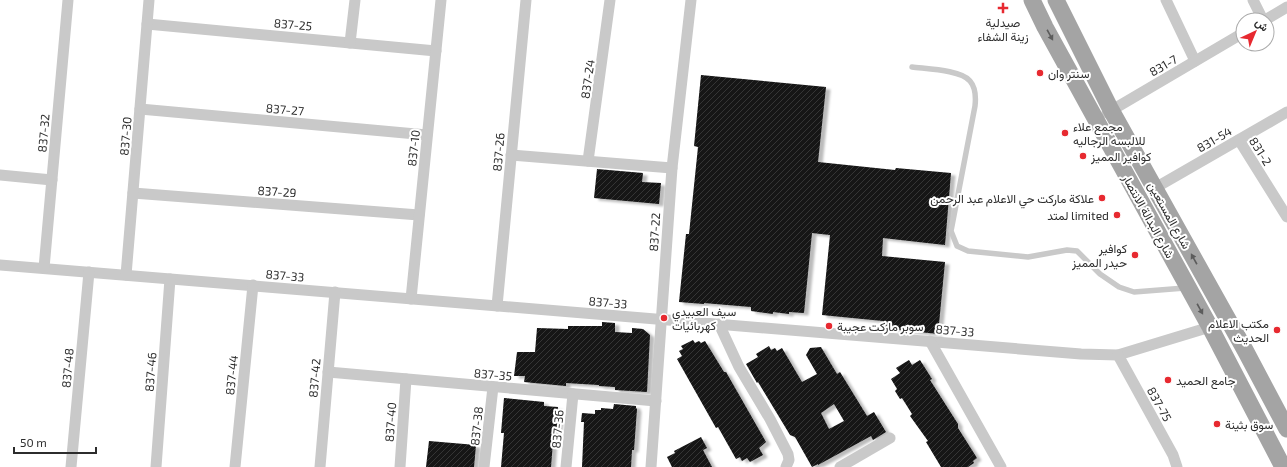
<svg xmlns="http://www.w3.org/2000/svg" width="1287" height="467" viewBox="0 0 1287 467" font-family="'Exo 2',Vazirmatn,sans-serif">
  <defs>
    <pattern id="building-hatch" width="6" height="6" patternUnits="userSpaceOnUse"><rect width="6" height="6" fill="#131313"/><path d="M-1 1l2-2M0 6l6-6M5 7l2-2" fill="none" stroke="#363636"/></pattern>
    <filter id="shadow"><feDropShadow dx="4.5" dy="2.5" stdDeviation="1" flood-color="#0004"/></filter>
  </defs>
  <rect width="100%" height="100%" fill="#fff"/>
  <g fill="url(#building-hatch)" fill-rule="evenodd" filter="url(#shadow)">
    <path d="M701,75L826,87L818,162L895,170L896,168L951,173L945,245L883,238L882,256L945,262L938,334L882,328L883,321L822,315L830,235L812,233L804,313L789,312V314L773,312V314L751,311V307L704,303V304L679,302L686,234H689L698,147L694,146Z"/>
    <path d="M597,169L643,173L642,182L661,183L659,204L594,198Z"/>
    <path d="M602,322L615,323V332L632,333V328L643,329L650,335L647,392L615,390V387L599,386V385L566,383V386L524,382L525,376H514L517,352H535L537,328L568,329V326H602Z"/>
    <path d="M693,340L695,343L699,341L701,343L705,341L724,372H726L766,442L759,448L763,455L750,462L747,458L742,461L740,457L736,459L718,427L716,428L677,359L682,356L679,351L683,349L681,346Z"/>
    <path d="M769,346L771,350L775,348L777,351L782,348L802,382L817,374L806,355L810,348L821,347L837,374L840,372L867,416L874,412L886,432L873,440L871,436L818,465V464L812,467L795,437L790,435L758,382L757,383L746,364L758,357L756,354ZM834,404L844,421L829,429L821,413Z"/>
    <path d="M909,360L912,365L920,360L932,379L930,380L958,424V428L977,458L973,461L974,463L968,467H941L926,442L928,441L910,416L912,414L902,398L900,399L895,391L897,389L891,379L900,373L896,368Z"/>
    <path d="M504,398L544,402V406L558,407L557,419H559L558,430L554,429L551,467H501L504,433H501Z"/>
    <path d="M614,404L636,406V408L637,409L634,450H632L631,467H582L584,422H581L582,413L595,414V410H601V408L613,409Z"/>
    <path d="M701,437L707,448L703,450L712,467H672L667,457L675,453L674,451Z"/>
    <path d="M429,441L476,445L474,467H426Z"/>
  </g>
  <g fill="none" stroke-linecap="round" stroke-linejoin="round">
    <path stroke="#c9c9c9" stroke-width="5.5" d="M912,67C927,69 961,70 970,81C976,88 976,97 975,106L951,231L957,246L968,251L1028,257L1067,250L1077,251L1100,274L1119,287L1134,292L1185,288"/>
    <g stroke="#c9c9c9" stroke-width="11">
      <path d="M1166,0L1195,61"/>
      <path d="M1253,0L1263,20"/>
      <path d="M1265,20L1287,7"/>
      <path d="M147,24L436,51"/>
      <path d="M350,43L355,0"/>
      <path d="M140,109L427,135"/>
      <path d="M1107,113L1243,33"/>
      <path d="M1239,140L1287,217"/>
      <path d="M511,155L672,168"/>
      <path d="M588,161L610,0"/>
      <path d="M0,175L52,180"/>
      <path d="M1155,188L1287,112"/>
      <path d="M133,193L419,215"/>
      <path d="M0,265L1081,354L1118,355L1210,327"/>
      <path d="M44,268L68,0"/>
      <path d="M126,275L149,0"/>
      <path d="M411,299L441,0"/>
      <path d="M497,306L526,0"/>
      <path d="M719,324L739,367L770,419L788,454L789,460L786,467"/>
      <path d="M930,341L1001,467"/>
      <path d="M1118,355L1173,455L1177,467"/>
      <path d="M328,372L656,401"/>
      <path d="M71,467L89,272"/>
      <path d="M156,467L170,279"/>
      <path d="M235,467L253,285"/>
      <path d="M320,467L335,292"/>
      <path d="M400,467L406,379"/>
      <path d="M484,467L493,387"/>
      <path d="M566,467L573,394"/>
      <path d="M651,467L672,168L691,0"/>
      <path d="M840,467L890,438"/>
    </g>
    <g stroke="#a4a4a4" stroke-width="17">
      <path d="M1032,0L1045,27L1210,327L1283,467"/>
      <path d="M1056,0L1111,110L1245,350L1287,429"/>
    </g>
  </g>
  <defs><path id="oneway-solid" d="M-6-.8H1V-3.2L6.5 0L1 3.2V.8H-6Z"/></defs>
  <g fill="#5c5c5c">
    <use href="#oneway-solid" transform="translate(1050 35) rotate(61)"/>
    <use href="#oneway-solid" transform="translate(1194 259) rotate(-119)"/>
    <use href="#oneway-solid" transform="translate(1200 309) rotate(61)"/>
  </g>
  <g fill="#e72930" stroke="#fff" stroke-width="1.5">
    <path d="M1001 2h4v4h4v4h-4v4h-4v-4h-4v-4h4z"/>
    <circle cx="1040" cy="73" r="4"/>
    <circle cx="1065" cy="133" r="4"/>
    <circle cx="1083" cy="156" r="4"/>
    <circle cx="1102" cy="198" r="4"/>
    <circle cx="1117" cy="215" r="4"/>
    <circle cx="1135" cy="255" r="4"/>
    <circle cx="664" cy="318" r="4"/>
    <circle cx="829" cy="326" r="4"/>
    <circle cx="1277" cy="330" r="4"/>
    <circle cx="1168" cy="380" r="4"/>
    <circle cx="1217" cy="424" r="4"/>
  </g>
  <g text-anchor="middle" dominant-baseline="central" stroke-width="4" stroke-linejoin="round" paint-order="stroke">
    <g font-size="12" fill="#2c2c2c" stroke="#fff" text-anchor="start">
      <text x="1003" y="22" text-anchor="middle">صيدلية<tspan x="1003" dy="14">زينة الشفاء</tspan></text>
      <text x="1048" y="73">سنتر وان</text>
      <text x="1073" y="126">مجمع علاء<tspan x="1073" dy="14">للالبسه الرجاليه</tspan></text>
      <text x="1091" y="156">كوافير المميز</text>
      <text x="1094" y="198" text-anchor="end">علاكة ماركت حي الاعلام عبد الرحمن</text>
      <text x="1109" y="215" text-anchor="end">لمتد limited</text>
      <text x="1127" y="248" text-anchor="end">كوافير<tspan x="1127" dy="14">حيدر المميز</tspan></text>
      <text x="672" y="311">سيف العبيدي<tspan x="672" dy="14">كهربائيات</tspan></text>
      <text x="1269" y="323" text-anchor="end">مكتب الاعلام<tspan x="1269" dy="14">الحديث</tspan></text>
      <text x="837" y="326">سوبر ماركت عجيبة</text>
      <text x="1176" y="380">جامع الحميد</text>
      <text x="1225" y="424">سوق بثينة</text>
    </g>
    <g font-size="12" fill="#2c2c2c" stroke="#fff">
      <text transform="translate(293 24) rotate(5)">837-25</text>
      <text transform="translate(1163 65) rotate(-30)">831-7</text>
      <text transform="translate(587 79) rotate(-82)">837-24</text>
      <text transform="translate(285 109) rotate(5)">837-27</text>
      <text transform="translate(43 133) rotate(-85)">837-32</text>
      <text transform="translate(125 136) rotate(-85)">837-30</text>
      <text transform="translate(1214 139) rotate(-30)">831-54</text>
      <text transform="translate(413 148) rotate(-84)">837-10</text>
      <text transform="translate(1261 151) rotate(58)">831-2</text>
      <text transform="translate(498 152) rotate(-85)">837-26</text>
      <text transform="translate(277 191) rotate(4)">837-29</text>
      <text transform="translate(1170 215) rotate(61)">شارع المستعين</text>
      <text transform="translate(1149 216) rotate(61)">شارع البدالة الانتصار</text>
      <text transform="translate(654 232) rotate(-86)">837-22</text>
      <text transform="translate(285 275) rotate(5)">837-33</text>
      <text transform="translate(608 302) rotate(5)">837-33</text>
      <text transform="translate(955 330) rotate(5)">837-33</text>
      <text transform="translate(67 368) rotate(-85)">837-48</text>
      <text transform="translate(150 372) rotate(-86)">837-46</text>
      <text transform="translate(493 374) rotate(5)">837-35</text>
      <text transform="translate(231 375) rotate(-84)">837-44</text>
      <text transform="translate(314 378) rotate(-85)">837-42</text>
      <text transform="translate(1160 404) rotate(61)">837-75</text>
      <text transform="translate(390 422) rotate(-86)">837-40</text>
      <text transform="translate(476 426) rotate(-84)">837-38</text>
      <text transform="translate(557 429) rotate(-85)">837-36</text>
    </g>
  </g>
  <g transform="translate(1255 32) rotate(44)"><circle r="19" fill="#ffffff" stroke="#ababab"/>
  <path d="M0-3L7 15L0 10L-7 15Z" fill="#e72930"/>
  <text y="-6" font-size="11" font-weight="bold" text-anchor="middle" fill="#2c2c2c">ش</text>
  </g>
  <path d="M14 447v6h82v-6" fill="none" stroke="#2c2c2c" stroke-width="2"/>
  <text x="20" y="447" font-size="12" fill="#2c2c2c" stroke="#ffffff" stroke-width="3" paint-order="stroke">50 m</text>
</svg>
